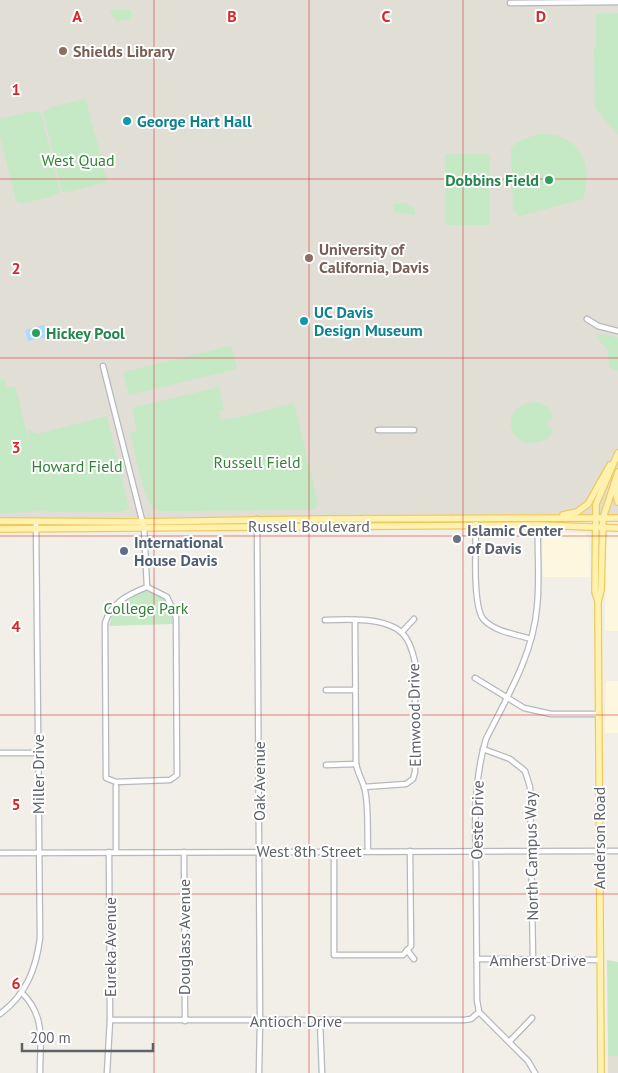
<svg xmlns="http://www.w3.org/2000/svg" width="618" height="1073" viewBox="0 0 618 1073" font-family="'PT Sans',sans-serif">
  <rect width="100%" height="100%" fill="#f1efe8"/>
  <g fill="#fef7e0">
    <path d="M544,533H585L589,537L590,577H543L542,536Z"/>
    <path d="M618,533V631H605L606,538L609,534Z"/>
    <path d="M606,681H618V733H605Z"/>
  </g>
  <g fill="#e1ded6">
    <path d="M0,0H618V515L0,519Z"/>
    <rect x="608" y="1056" width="10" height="17"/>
  </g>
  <g fill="#c5e8c5">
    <path d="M110,10H131V20H123L117,23Z"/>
    <path d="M618,13V135L595,108L594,49L596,46V14Z"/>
    <path d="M83,99L86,101L107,180L106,182L72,191L62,192L43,112L51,107Z"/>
    <path d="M32,111L41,113L50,150L49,153L51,155L60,192L53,196L21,204L16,201L0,137V119Z"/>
    <path d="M538,134C579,132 594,162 583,199L520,216L513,211L511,148L517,142Z"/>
    <path d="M445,154H490V225H446Z"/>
    <path d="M404,203L414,208L415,212L414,215L394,212L393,204Z"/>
    <path d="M601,334L618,338V371L613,370L609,367L608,350L597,338Z"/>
    <path d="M231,346L237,369L129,395L123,372Z"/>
    <path d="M5,379L7,388L15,386L36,469L27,429L37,434L107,416L129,509L120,512H47L45,510L0,514V380Z"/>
    <path d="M219,387L224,410L219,412L221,420L240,417L294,403L318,503L316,508L311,510L172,511C166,511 157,512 153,508C144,499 134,449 130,433L137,431L132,408Z"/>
    <path d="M535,402C547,404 552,408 552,420H548V427H552C553,434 549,439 541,441C508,453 496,406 535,402Z"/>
    <path d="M145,591C165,593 171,606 173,624L109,626L113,612L136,595Z"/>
    <path d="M607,960L618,962V1056H608Z"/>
  </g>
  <path fill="#aadaff" d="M44,325L47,337L28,341L25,330Z"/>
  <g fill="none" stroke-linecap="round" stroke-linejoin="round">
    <g stroke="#b5b8bc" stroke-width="7">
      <g id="minor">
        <path d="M510,3L618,2"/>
        <path d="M587,319L598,326L618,331"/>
        <path d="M103,366L144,528L147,587C129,594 111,603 105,623L106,778L116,782L170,780L177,775L176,617L167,597L147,587"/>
        <path d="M378,430H414"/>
        <path d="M257,519L260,1021L259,1073"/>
        <path d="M476,524C476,543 472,608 484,620C496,632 515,634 531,639"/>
        <path d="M325,620C347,619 387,617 403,634C410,641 413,653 415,662V772L413,779L406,784L364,787"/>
        <path d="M355,620L356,764C358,774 363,781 365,790C369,810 367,831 368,851"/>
        <path d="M402,632L414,619"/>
        <path d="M475,678L524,708L551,714H599"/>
        <path d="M326,690H355"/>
        <path d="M483,749L510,759L525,771L530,787L533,960"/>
        <path d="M0,753H38"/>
        <path d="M326,765L356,764"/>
        <path d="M116,786V852"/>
        <path d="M334,851V955H403L411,946L410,851"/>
        <path d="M184,852L185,1021"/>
        <path d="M0,853L618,851"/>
        <path d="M407,950L414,959"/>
        <path d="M477,959L600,960"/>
        <path d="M22,993C46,1016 40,1043 40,1073"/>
        <path d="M0,1014C26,995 36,969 40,938L36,521"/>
        <path d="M110,1020H464L471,1019L479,1012"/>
        <path d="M320,1021L322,1073"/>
        <path d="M510,1041L532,1018"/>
        <path d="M107,1073L110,1020L109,852"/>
        <path d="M535,1073L528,1061L479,1012L477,1000C477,957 476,913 476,869C475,824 473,783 486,739C507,697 533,655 537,607C540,580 537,552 538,525"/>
      </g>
    </g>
    <g stroke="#f2c960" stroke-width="8">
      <g id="major">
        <path d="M616,482V495L618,502"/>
        <path d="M563,515L577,512L588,504L610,465"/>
        <path d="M0,521L134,522L324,519L618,518"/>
        <path d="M0,529L538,525L618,528"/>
        <path d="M598,601L595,592L596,504L618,453"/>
        <path d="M601,1073L598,602L601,590L603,518L618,472"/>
      </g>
    </g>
    <use href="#minor" stroke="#fff" stroke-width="4.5"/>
    <use href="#major" stroke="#fff2af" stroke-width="5.5"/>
  </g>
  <path fill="none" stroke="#d62828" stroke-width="1" stroke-opacity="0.55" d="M154,0V1073M309,0V1073M463,0V1073M0,179H618M0,358H618M0,536H618M0,715H618M0,894H618"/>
  <g fill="#8d6e63" stroke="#fff" stroke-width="2">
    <circle cx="63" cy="51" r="5"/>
    <circle cx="309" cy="258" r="5"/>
  </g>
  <g fill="#0f9aa8" stroke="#fff" stroke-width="2">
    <circle cx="127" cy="121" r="5"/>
    <circle cx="304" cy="321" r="5"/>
  </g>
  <g fill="#2e9e5b" stroke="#fff" stroke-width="2">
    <circle cx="549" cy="180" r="5"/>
    <circle cx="36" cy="333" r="5"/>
  </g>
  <circle fill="#6b7280" stroke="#fff" stroke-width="2" cx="457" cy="539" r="5"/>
  <circle fill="#5c6f8a" stroke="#fff" stroke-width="2" cx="124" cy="551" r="5"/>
  <g text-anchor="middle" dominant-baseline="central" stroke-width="4" stroke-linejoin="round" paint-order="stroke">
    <g font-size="16" font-weight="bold" fill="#785e54" stroke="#fff" text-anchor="start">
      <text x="73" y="51">Shields Library</text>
      <text x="319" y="249">University of<tspan x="319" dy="18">California, Davis</tspan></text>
    </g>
    <g font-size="16" font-weight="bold" fill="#0d838f" stroke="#fff" text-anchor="start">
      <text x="137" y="121">George Hart Hall</text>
      <text x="314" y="312">UC Davis<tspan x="314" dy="18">Design Museum</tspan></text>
    </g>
    <g font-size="16" fill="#348238" stroke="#fff">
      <text x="78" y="160">West Quad</text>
      <text x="257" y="462">Russell Field</text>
      <text x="77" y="466">Howard Field</text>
      <text x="146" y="608">College Park</text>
    </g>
    <g font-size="16" font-weight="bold" fill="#27864d" stroke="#fff" text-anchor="end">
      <text x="539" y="180">Dobbins Field</text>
      <text x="46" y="333" text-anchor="start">Hickey Pool</text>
    </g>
    <g font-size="16" fill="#5f6368" stroke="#fff">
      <text x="309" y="526">Russell Boulevard</text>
      <text transform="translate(414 715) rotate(-91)">Elmwood Drive</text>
      <text transform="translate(38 774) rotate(-90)">Miller Drive</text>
      <text transform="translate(259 781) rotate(-90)">Oak Avenue</text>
      <text transform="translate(477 820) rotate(-89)">Oeste Drive</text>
      <text transform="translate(599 838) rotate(-90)">Anderson Road</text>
      <text x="309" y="851">West 8th Street</text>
      <text transform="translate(531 856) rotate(-91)">North Campus Way</text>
      <text transform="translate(184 937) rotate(-90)">Douglass Avenue</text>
      <text transform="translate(110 947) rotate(-90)">Eureka Avenue</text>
      <text x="538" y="960">Amherst Drive</text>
      <text x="296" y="1021">Antioch Drive</text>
    </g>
    <g font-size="16" font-weight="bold" fill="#5b616d" stroke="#fff" text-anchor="start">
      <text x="467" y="530">Islamic Center<tspan x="467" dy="18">of Davis</tspan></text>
    </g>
    <g font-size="16" font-weight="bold" fill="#4e5e75" stroke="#fff" text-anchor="start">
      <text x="134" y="542">International<tspan x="134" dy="18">House Davis</tspan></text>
    </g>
  </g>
  <g font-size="16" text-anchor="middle" font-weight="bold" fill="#d62828" stroke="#fff" stroke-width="4" stroke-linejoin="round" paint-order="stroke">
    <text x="77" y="22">A</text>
    <text x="232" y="22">B</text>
    <text x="386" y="22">C</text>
    <text x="541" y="22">D</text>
    <text x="16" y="95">1</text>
    <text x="16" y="274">2</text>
    <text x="16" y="453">3</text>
    <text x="16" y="632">4</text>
    <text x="16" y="810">5</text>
    <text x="16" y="989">6</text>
  </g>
  <path d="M22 1043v8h131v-8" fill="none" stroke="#5f6368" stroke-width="2.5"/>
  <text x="30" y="1043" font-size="15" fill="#5f6368" stroke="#ffffff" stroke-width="4" paint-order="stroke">200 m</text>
</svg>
